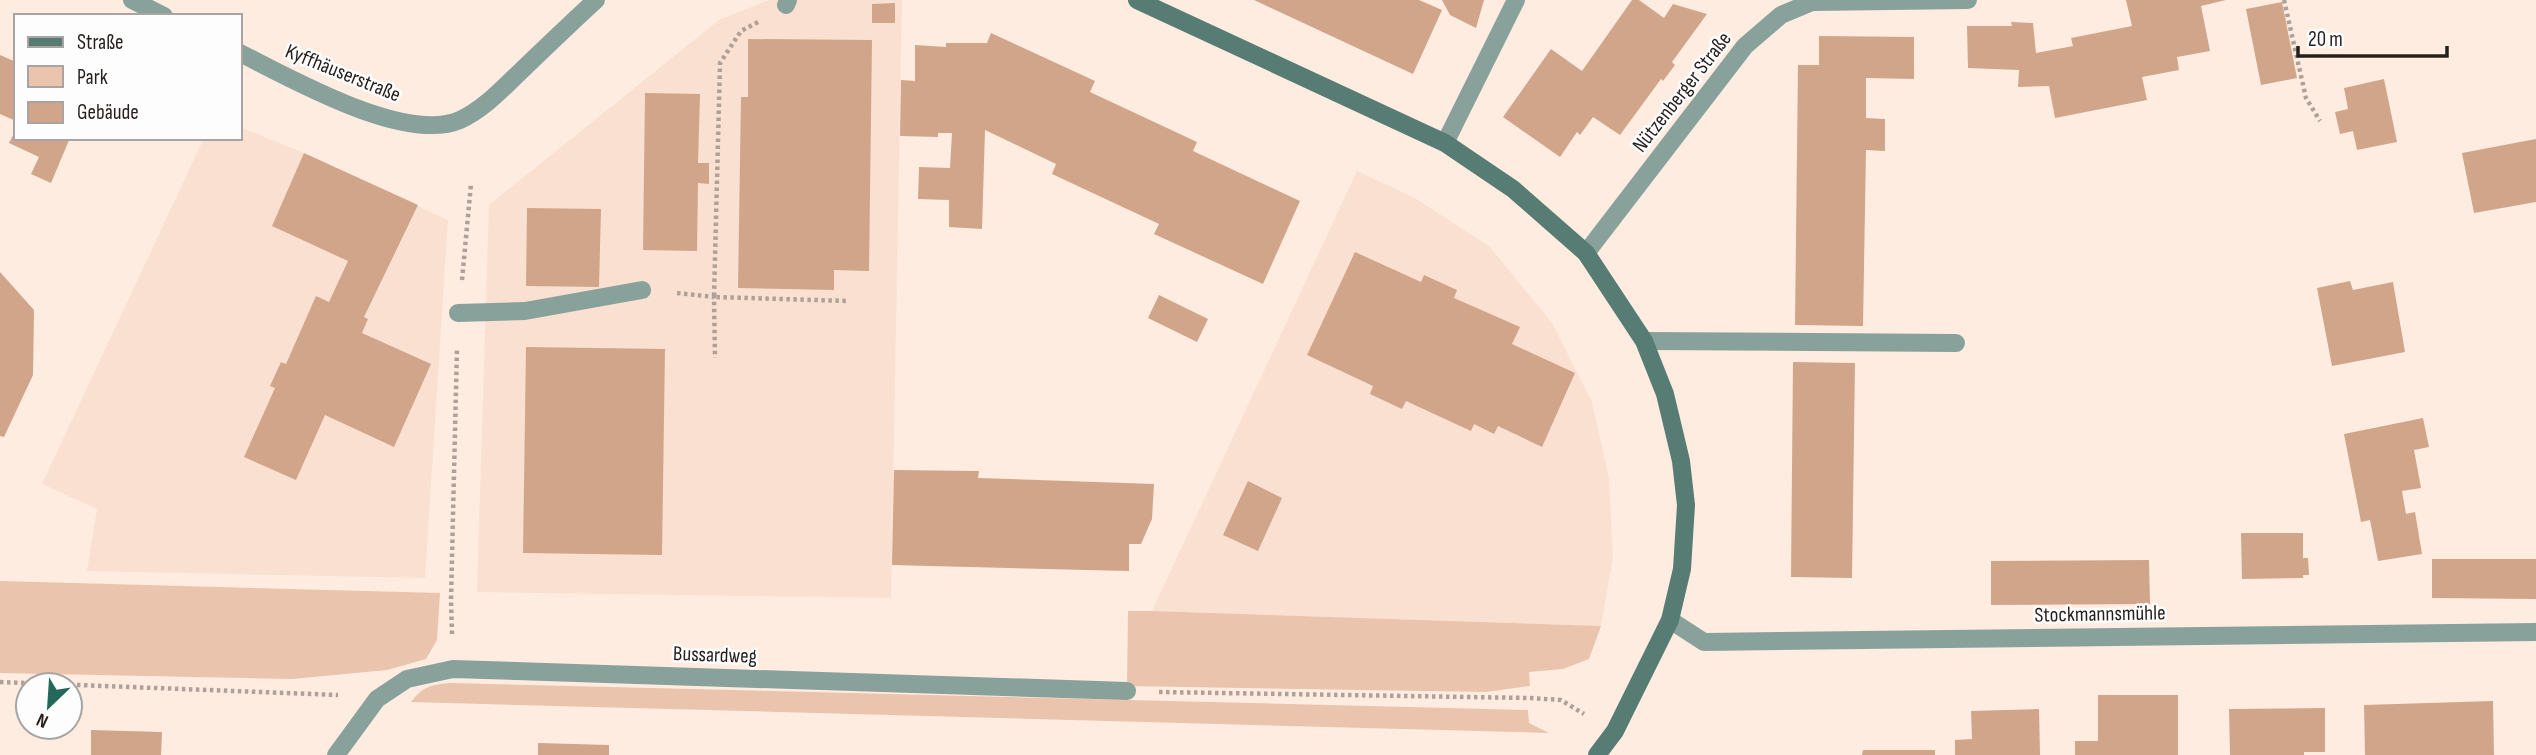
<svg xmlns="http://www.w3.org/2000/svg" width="2536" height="755" viewBox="0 0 2536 755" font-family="'Sofia Sans Condensed',sans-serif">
  <rect width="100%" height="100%" fill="#feece1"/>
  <g fill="#fae0d0">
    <path d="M769,0H902L891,598L477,592L489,205L719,20Z"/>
    <path d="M240,127L304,153L448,220L425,578L87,571L97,509L42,484L204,138H240Z"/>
    <path d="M1357,171L1415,198L1490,247L1552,323L1592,402L1609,478L1613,557L1601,626L1152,611Z"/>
  </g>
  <g fill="#eac4ad">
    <path d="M0,581L440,593L437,640L426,659L387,670L292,679L0,673Z"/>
    <path d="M1128,611H1152L1601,626L1589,659L1563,669L1529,672L1530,686L1486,692L1127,686Z"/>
    <path d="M452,683L1528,710L1529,723L1549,733L411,702C423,686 433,684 452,683Z"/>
  </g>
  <g fill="#d0a58a">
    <path d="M1254,0H1419L1442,10L1413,74Z"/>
    <path d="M1442,0H1484L1476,28L1450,15Z"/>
    <path d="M1632,0H1639L1664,18L1673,4L1707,14L1672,62L1675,65L1663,81L1661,79L1620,135L1593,117L1580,135L1577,132L1560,157L1503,117L1551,49L1582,71Z"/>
    <path d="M2126,0H2226L2201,6L2210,51L2177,57L2179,70L2142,77L2147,100L2055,118L2049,86L2018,87L2019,70L1968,68L1967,26H2012L2011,22L2033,23L2036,53L2073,46L2071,38L2132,26Z"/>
    <path d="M2282,2L2297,78L2261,85L2246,9Z"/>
    <path d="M895,3V23H872V4Z"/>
    <path d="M991,33L1095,81L1090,92L1197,142L1193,151L1300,201L1263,284L1154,234L1159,224L1052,174L1056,164L985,130L982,229L949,227V200L918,199L919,167L950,168L952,133H938V137L900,136L901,80L915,81V45L946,47V43H987Z"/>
    <path d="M1819,36L1914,37V79L1866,78V118L1885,119V151L1866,150L1863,326L1795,325L1798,65H1819Z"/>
    <path d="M748,39L872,40L869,271L834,270V290L738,288L741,97H748Z"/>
    <path d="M0,55L16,62V121L0,114Z"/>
    <path d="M2384,79L2397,142L2357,150L2353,131L2340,134L2335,112L2348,109L2344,88Z"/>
    <path d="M645,93L700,94L698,163H709V184L698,183L697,251L643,250Z"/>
    <path d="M16,129V138H70L51,183L31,174L39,157L9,143Z"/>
    <path d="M2536,139V202L2474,213L2462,153Z"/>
    <path d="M304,153L418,205L364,317L368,319L362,333L431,364L394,447L325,415L296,480L244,457L275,388L270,386L281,362L286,364L316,296L329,302L348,261L272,226Z"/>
    <path d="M527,208L601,209L599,287L526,286Z"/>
    <path d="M1355,252L1421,282L1424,275L1457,290L1454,298L1520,327L1512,344L1575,373L1542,447L1498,426L1494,434L1474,424L1471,431L1406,401L1402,409L1370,394L1373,386L1307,355Z"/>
    <path d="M0,272L34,310L33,375L4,437L0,436Z"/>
    <path d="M2350,281L2353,290L2393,282L2405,352L2332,366L2317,288Z"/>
    <path d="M1159,295L1208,319L1197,342L1148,318Z"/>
    <path d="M526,347L665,349L662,555L523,553Z"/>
    <path d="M1793,362L1855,363L1852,578L1791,577Z"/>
    <path d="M2423,418L2429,447L2414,450L2421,488L2402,491L2406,514L2415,512L2422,554L2378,561L2370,520L2361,522L2344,434Z"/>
    <path d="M894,470L979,471L978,478L1154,484L1152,519L1141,544H1129V571L892,565Z"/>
    <path d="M1248,481L1282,498L1258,551L1223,535Z"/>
    <path d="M2241,533H2303V558H2308L2309,575H2303V578L2242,579Z"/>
    <path d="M2432,559H2536V599L2432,598Z"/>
    <path d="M2149,560L2150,604L1991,605V561Z"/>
    <path d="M2098,695H2178V755H2075V741H2098Z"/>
    <path d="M2493,701L2494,755H2365L2364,705Z"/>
    <path d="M2325,708V752H2304V755H2230L2229,709Z"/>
    <path d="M2039,709L2040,755H1955V740L1972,739L1971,711Z"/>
    <path d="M91,730L162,732L161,755H91Z"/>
    <path d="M538,743L609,745V755H538Z"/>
    <path d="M1863,750H1935V755H1862Z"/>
  </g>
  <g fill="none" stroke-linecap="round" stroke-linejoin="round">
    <g stroke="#afa199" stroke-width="4.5" stroke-dasharray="3.5 3.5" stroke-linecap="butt">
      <path d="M2284,0L2306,98L2320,121"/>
      <path d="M758,22L741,31L720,63L714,297L848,301"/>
      <path d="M462,280L471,184"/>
      <path d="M677,293L714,297L715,358"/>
      <path d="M452,634L451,600L457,348"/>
      <path d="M0,682L338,695"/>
      <path d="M1159,692L1530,698L1561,700L1584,714"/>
    </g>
    <g stroke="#89a19b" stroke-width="18">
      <path d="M786,5L788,0"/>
      <path d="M1445,143L1516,0"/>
      <path d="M1586,253L1745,46L1781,15L1812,2L1968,0"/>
      <path d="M458,313L525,311L642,290"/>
      <path d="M1644,341L1956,343"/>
    </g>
    <g stroke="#89a19b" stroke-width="18">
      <path d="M132,0L164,16"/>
      <path d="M240,53C290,78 405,144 460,120C484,109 503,88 522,70C546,47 571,23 596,0"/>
      <path d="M1670,620L1704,642L2536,632"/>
      <path d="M336,755L377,699L407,679L453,669L1127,691"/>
    </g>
    <path stroke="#577c73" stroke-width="18" d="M1137,0L1445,143L1513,189L1586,253L1644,341L1665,394L1681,461L1686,505L1682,569L1670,620L1615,731L1597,755"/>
  </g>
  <g text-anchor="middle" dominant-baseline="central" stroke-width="5" stroke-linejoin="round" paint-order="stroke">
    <g font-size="21" fill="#261f1b" stroke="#fdfdfd">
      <text transform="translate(343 73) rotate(22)">Kyffhäuserstraße</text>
      <text transform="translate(1682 92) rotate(-52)">Nützenberger Straße</text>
      <text transform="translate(2100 614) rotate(-1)">Stockmannsmühle</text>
      <text transform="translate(715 655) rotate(2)">Bussardweg</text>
    </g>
  </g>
  <rect x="14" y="14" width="228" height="126" fill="#fdfdfd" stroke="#a7a4a3" stroke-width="2"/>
  <rect x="28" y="37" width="35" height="10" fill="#577c73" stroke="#a7a4a3" stroke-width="2"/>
  <text x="77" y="49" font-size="21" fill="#261f1b">Straße</text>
  <rect x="28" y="66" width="35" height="21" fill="#eac4ad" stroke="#a7a4a3" stroke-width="2"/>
  <text x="77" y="84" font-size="21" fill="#261f1b">Park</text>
  <rect x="28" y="102" width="35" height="21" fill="#d0a58a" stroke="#a7a4a3" stroke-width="2"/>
  <text x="77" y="119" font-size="21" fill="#261f1b">Gebäude</text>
  <g transform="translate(49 706) rotate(205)"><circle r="33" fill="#fdfdfd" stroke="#a7a4a3" stroke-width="2"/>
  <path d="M0-5L12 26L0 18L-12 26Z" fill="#23685b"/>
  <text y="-10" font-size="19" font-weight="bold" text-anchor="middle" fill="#261f1b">N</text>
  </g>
  <path d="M2298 46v10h149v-10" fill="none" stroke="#261f1b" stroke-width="3.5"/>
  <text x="2308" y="46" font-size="21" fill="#261f1b" stroke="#fdfdfd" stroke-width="5" paint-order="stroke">20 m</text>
</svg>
